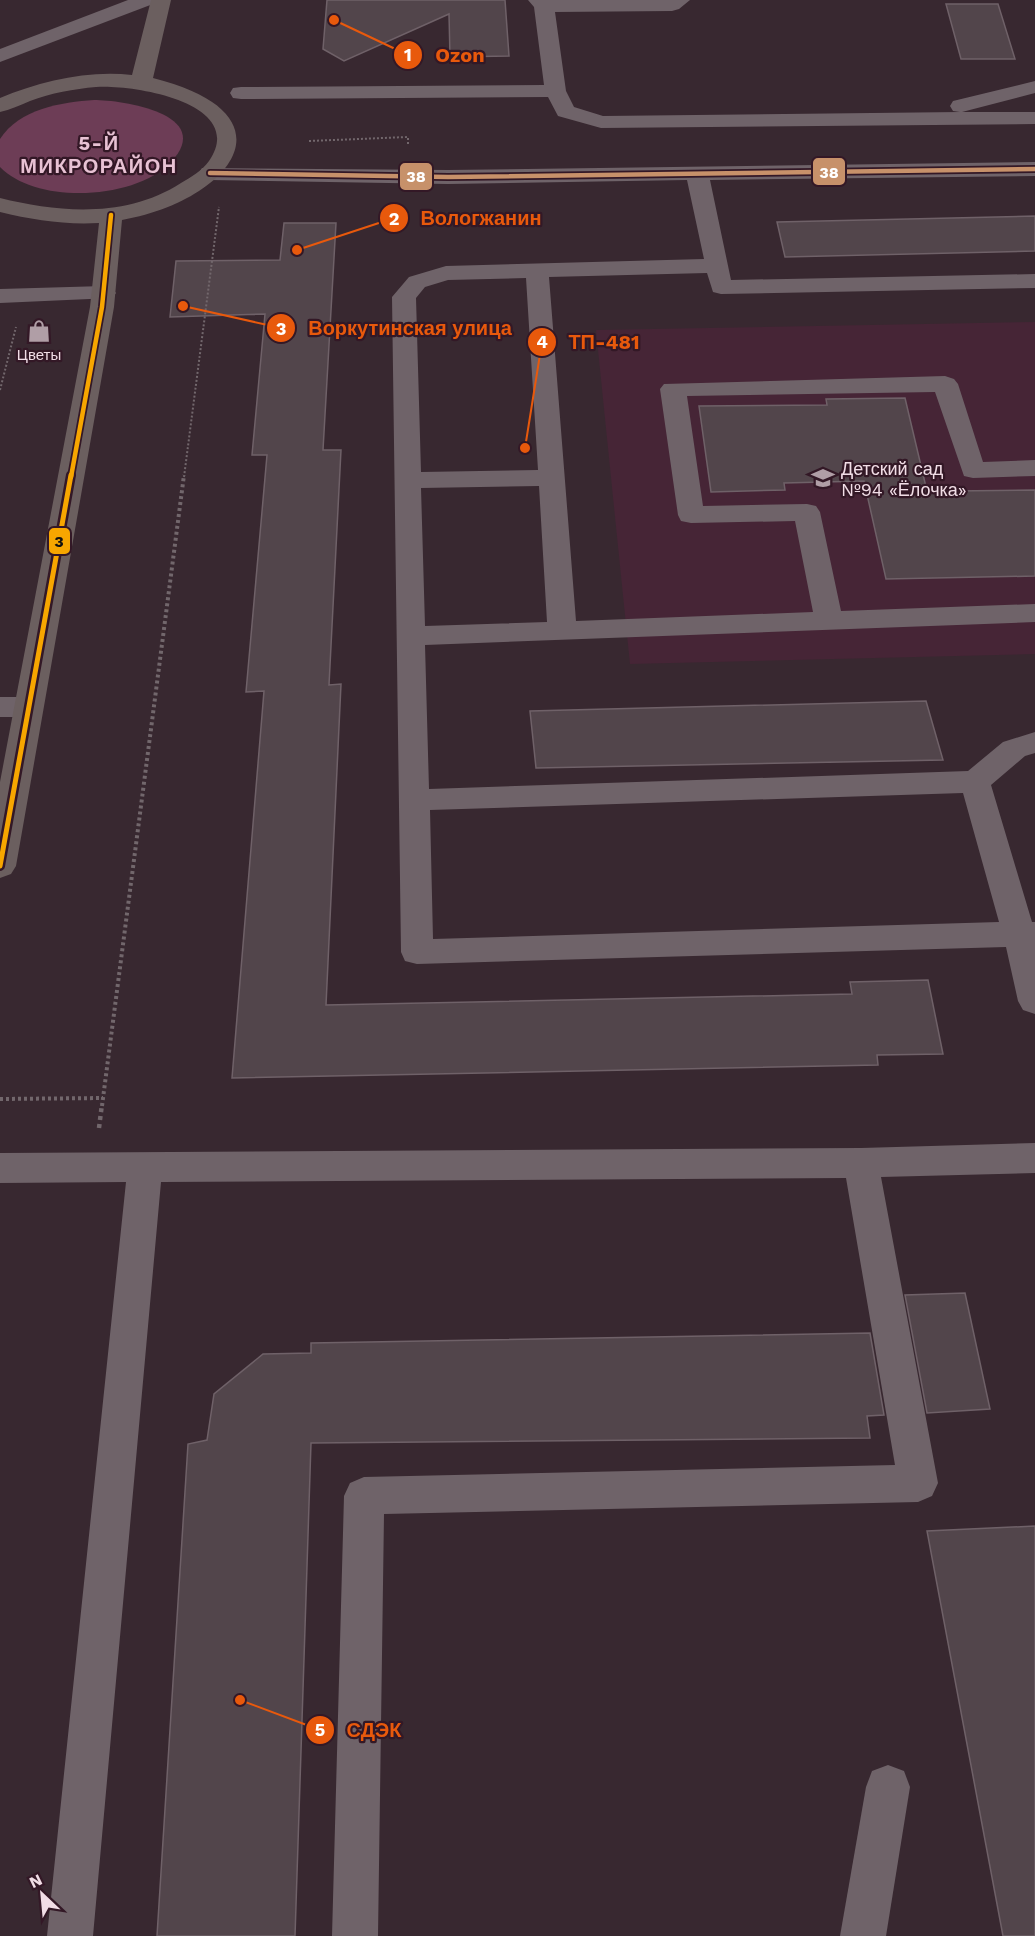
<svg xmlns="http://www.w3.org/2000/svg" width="1035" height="1936" viewBox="0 0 1035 1936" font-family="'Work Sans',sans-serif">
  <rect width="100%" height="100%" fill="#382830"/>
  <path fill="#462536" d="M1035,322V654L630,664L596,330Z"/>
  <path fill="#6d3d56" d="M94,100C122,100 216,114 171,162C135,200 37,205 0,167V139C19,109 62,102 94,100Z"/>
  <g fill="#52454b" stroke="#6f6168" stroke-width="1.5">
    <path d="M327,0H505L509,56L450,57L449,14L344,61L323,49Z"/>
    <path d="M946,4H998L1015,59H961Z"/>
    <path d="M1035,216V251L785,257L777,222Z"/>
    <path d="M284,223H336L323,450H341L329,685L341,684L326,1005L852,994L850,982L928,980L943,1054L877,1055L878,1065L232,1078L264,691L246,692L267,455H252L265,314L170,317L176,261L280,260Z"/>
    <path d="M905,398L926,487H953L954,491L1035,490V576L886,579L864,481L784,483L785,490L711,492L699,406L827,405L826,399Z"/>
    <path d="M926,701L943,760L536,768L530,711Z"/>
    <path d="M965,1293L990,1409L927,1413L905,1295Z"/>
    <path d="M870,1333L884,1415L867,1416L870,1438L311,1443L295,1936H157L188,1444L207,1440L214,1394L263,1354L311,1353V1343Z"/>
    <path d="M1035,1526V1936H1003L927,1531Z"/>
  </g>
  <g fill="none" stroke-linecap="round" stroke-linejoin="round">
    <g stroke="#72676c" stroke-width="2" stroke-dasharray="2 2" stroke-linecap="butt">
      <path d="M309,141L408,137V146"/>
      <path d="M0,390L16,327"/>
      <path d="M184,477L219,207"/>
    </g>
    <g stroke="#72676c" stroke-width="4" stroke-dasharray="3 3" stroke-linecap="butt">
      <path d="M0,1099L103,1098"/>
      <path d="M102,1106L184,475"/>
    </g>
    <path stroke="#72676c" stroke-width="4.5" stroke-dasharray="4 4" stroke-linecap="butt" d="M99,1128L102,1104"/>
    <g fill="#6f6369" fill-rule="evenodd">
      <path d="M128,0H156L153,4L0,62V49Z"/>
      <path d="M528,0H690L679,9L672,11L555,12L566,91L574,107L603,116L960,112L953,111L950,106L953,101L1035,81V93L962,112H1035V124L601,128L558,116L548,97L241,99L233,98L230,93L233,88L241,87L544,85L534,7Z"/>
      <path d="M1035,162V176L710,180L731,280L1035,274V288L721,294L713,292L707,273L549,277L576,621L813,612L795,521L691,523L681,521L678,515L660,389L664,384L945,376L954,379L958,384L983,462L1035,460V476L973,478L964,476L935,392L687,396L703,506L807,504L816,506L820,512L841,611L1035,604V622L425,645L429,789L968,771L1003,742L1035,732V753L1025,756L991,785L1032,922H1035V1014L1023,1010L1018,1001L1006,947L417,964L405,961L401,952L392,297L409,277L446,266L704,259L687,180L448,184L210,180L202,178L199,173L202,168L448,170ZM526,278L538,470L421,472L416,298L425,287L448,280ZM539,486L547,622L425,626L421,488ZM963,793L999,922L433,939L430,810Z"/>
      <path d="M104,286L112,288L116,293L112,298L0,303V289Z"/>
      <path d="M0,697H28L38,700L43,707L38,714L28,717H0Z"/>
      <path d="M1035,1143V1173L881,1177L938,1483L932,1496L918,1502L384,1514L378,1936H332L344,1496L350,1483L364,1477L895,1465L846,1178L161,1182L93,1936H47L126,1182L0,1183V1153L861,1148Z"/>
      <path d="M888,1765L904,1771L910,1787L886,1936H840L866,1787L872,1771Z"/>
    </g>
    <path fill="#6b5f5f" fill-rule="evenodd" d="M151,0H171L153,78C300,115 229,201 122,220L114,307L16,866L11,874L0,878V782L90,307L99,223C65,225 33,220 0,212V198C60,213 127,218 181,183C191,177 202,171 209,161C249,102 130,84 96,87C74,89 51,93 30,101C20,105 10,110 0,112V98C41,81 88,70 132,75Z"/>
    <g stroke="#331826" stroke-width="8">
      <path id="bus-1" d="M210,173L448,177L1035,169"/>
    </g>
    <g stroke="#331826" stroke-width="8">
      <path id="bus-2-far1" d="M71,477L102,307L111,215"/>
    </g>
    <g stroke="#331826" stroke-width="10">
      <path id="bus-2" d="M0,866L71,475"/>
    </g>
    <use href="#bus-1" stroke="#c7916a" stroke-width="4.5"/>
    <use href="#bus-2-far1" stroke="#f7a600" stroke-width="4.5"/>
    <use href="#bus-2" stroke="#f7a600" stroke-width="5"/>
  </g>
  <defs>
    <g id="shop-bare" transform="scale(1.8)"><path d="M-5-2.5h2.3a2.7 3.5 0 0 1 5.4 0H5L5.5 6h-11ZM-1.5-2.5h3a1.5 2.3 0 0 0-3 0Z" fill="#b09ea6" stroke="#331826" stroke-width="2.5" paint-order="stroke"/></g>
    <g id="school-bare" transform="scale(1.8)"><path d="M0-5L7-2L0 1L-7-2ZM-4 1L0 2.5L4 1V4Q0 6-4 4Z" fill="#b09ea6" stroke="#331826" stroke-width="2.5" paint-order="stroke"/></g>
  </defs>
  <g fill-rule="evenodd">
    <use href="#shop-bare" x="39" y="331"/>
    <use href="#school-bare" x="823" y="478"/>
  </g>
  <g text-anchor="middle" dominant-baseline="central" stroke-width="4.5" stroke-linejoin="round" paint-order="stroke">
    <g font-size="15" fill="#f1dde6" stroke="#331826">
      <text x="39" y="355">Цветы</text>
    </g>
    <g font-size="18" fill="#f1dde6" stroke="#331826" text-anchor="start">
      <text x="841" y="468">Детский сад<tspan x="841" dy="21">№94 «Ёлочка»</tspan></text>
    </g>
    <g font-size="20" font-weight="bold" letter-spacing="1.5" fill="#e8c2d4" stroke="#331826">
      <text x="99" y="143">5-Й<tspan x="99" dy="23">МИКРОРАЙОН</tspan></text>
    </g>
  </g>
  <path fill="none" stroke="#e8590c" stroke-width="2" d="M334 20L408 55M297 250L394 218M183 306L281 328M525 448L542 342M240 1700L320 1730"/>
  <g fill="#e8590c" stroke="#331826" stroke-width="2">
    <circle cx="334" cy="20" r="6"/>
    <circle cx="297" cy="250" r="6"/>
    <circle cx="183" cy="306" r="6"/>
    <circle cx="525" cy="448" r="6"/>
    <circle cx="240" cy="1700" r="6"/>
    <circle cx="408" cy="55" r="15"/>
    <circle cx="394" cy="218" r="15"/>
    <circle cx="281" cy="328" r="15"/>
    <circle cx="542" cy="342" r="15"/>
    <circle cx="320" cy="1730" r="15"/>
  </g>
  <g font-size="18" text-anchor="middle" font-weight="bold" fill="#fff">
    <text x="408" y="61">1</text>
    <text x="394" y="225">2</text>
    <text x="281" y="335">3</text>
    <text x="542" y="348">4</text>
    <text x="320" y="1736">5</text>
  </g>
  <g font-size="20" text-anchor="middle" font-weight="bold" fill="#e8590c" stroke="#331826" stroke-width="4.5" stroke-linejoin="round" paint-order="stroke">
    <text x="460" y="62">Ozon</text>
    <text x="481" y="225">Вологжанин</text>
    <text x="410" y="335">Воркутинская улица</text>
    <text x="604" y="349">ТП-481</text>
    <text x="374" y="1737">СДЭК</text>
  </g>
  <g stroke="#331826" stroke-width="2">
    <rect x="812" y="157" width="34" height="29" rx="6" fill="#c7916a"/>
    <rect x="399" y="162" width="34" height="29" rx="6" fill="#c7916a"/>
    <rect x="48" y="527" width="23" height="28" rx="6" fill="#f7a600"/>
  </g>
  <g font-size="16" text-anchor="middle" font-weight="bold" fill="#fff">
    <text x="829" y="178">38</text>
    <text x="416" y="182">38</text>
  </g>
  <g font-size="16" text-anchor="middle" font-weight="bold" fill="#111">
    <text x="59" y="547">3</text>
  </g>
  <g transform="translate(42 1894) rotate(334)" stroke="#331826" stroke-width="4.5" paint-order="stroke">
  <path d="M0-4.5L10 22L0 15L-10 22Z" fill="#f1dde6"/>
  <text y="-9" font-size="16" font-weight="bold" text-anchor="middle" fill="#f1dde6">N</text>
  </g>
</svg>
